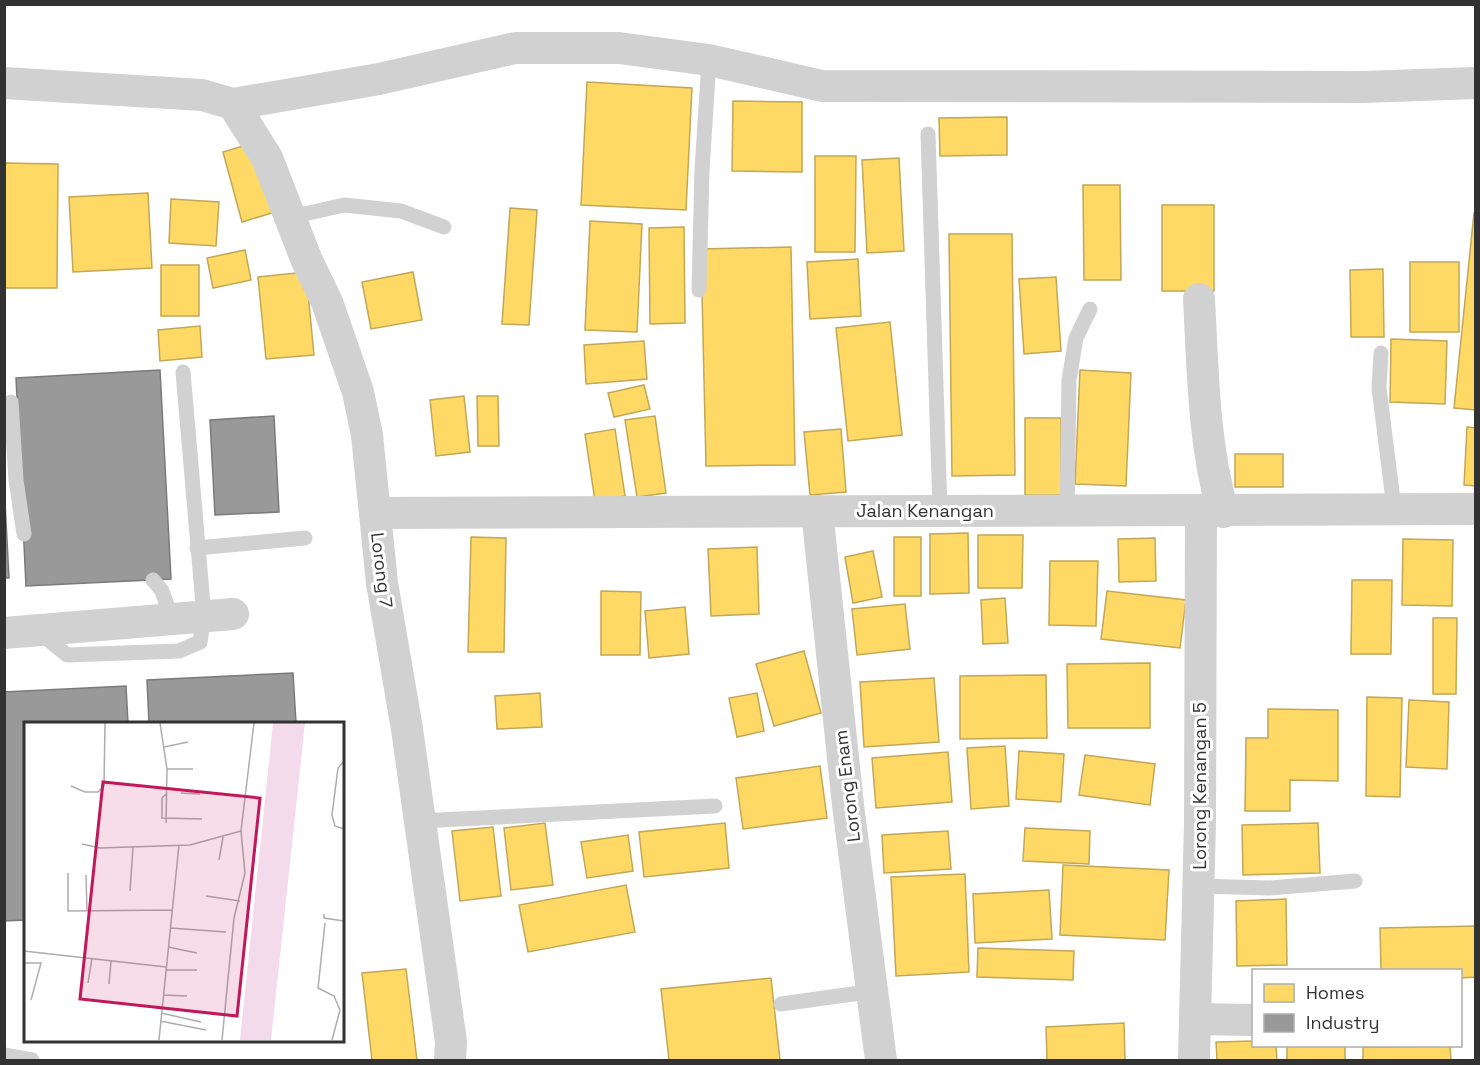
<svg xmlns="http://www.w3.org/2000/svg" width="1480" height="1065" viewBox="0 0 1480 1065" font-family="'Space Grotesk',sans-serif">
  <rect width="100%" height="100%" fill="#fff"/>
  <g fill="#ffd966" stroke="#c2a756" stroke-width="1.5">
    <path d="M587,82L692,88L686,210L581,205Z"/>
    <path d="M733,101L802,102V172L732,171Z"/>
    <path d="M1007,117V155L940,156L939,118Z"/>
    <path d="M256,142L275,212L242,222L223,152Z"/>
    <path d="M815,156H856L855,252H815Z"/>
    <path d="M899,158L904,251L867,253L862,160Z"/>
    <path d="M5,163L58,164L57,288H5Z"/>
    <path d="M1083,185H1120L1121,280H1084Z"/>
    <path d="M148,193L152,268L73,272L69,197Z"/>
    <path d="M171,199L219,202L216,246L169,243Z"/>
    <rect x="1162" y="205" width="52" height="86"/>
    <path d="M510,208L537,210L529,325L502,324Z"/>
    <path d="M1474,213H1476V410L1454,408Z"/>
    <path d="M590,221L642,224L637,332L585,330Z"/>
    <path d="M684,227L685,323L650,324L649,228Z"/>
    <path d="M949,234H1012L1015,475L952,476Z"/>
    <path d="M791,247L795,465L706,466L701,249Z"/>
    <path d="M245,250L251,280L213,288L207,258Z"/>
    <path d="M858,259L861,316L810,319L807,262Z"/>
    <rect x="1410" y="262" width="49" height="70"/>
    <rect x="161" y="265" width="38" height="51"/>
    <path d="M1383,269L1384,337H1351L1350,270Z"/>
    <path d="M306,272L314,355L266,359L258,277Z"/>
    <path d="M413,272L422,320L371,329L362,282Z"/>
    <path d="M1056,277L1061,351L1024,354L1019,279Z"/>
    <path d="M890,322L902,435L848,441L836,328Z"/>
    <path d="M200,326L202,357L160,361L158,330Z"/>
    <path d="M1391,339L1447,341L1445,404L1390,402Z"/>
    <path d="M644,341L647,379L586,384L584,345Z"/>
    <path d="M1080,370L1131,373L1126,486L1075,484Z"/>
    <path d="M644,385L650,409L614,417L608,393Z"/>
    <path d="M464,396L470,452L436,456L430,400Z"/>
    <path d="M477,396H498L499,446H478Z"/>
    <path d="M655,416L666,493L637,497L625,420Z"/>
    <rect x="1025" y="418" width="36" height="77"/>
    <path d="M1467,427L1476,428V486L1464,485Z"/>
    <path d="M615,429L625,496L595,501L585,434Z"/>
    <path d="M841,429L846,492L810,495L804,432Z"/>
    <rect x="1235" y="454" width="48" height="33"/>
    <path d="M968,533L969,593L930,594V534Z"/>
    <path d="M978,535H1023L1022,588H978Z"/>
    <path d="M471,537L506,538L504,652H468Z"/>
    <rect x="894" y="537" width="27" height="59"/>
    <path d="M1155,538L1156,581L1119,582L1118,539Z"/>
    <path d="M1403,539L1453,540L1452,606L1402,605Z"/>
    <path d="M757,547L759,614L711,616L708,549Z"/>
    <path d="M873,551L882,597L853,603L845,557Z"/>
    <path d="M1050,561H1098L1096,626L1049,625Z"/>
    <path d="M1352,580H1392L1391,654H1351Z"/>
    <path d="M601,591L641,592L640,655H601Z"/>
    <path d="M1107,591L1186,600L1180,648L1101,639Z"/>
    <path d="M1005,598L1008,643L983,644L981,600Z"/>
    <path d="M905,604L910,649L857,655L852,609Z"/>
    <path d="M685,607L689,654L649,658L645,611Z"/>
    <path d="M1433,618H1457L1456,694H1433Z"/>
    <path d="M804,651L821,713L774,726L756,664Z"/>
    <path d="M1150,663V728H1068L1067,664Z"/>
    <path d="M1046,675L1047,738L960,739V676Z"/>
    <path d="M934,678L939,742L864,747L860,682Z"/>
    <path d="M540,693L542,727L497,729L495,696Z"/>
    <path d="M757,693L764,731L737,737L729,698Z"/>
    <path d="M1367,697L1402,698L1400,797L1366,796Z"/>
    <path d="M1409,700L1449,702L1447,769L1406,767Z"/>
    <path d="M1268,709L1338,710V781L1290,780V811H1245L1246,738H1268Z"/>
    <path d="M1005,746L1009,806L971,809L967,748Z"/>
    <path d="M1019,751L1064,754L1061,802L1016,799Z"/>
    <path d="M948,752L952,802L876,808L872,758Z"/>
    <path d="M1085,755L1155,764L1150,805L1079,795Z"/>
    <path d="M820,766L827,818L743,829L736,778Z"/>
    <path d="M545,823L553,885L511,890L504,828Z"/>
    <path d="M725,823L729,868L644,877L639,832Z"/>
    <path d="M1318,823L1320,873L1243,875L1242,825Z"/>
    <path d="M493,827L501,896L460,901L452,831Z"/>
    <path d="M1025,828L1090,831L1089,864L1023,861Z"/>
    <path d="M948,831L951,869L884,873L882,835Z"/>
    <path d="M628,835L633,871L587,878L581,842Z"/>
    <path d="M1063,865L1169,870L1165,940L1060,935Z"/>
    <path d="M965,874L969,972L896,976L891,877Z"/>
    <path d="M626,885L635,932L528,952L519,905Z"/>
    <path d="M1049,890L1052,939L975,943L973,894Z"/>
    <path d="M1286,899L1287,965L1237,966L1236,901Z"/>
    <path d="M1476,926V977L1460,978V970H1381L1380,928Z"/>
    <path d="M978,948L1074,951L1073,980L977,977Z"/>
    <path d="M406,969L417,1060H372L362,973Z"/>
    <path d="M771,978L780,1060H669L661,989Z"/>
    <path d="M1124,1023L1125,1060H1047L1046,1027Z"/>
    <path d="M1254,1041V1046H1276L1277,1060H1217L1216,1042Z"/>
    <rect x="1287" y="1046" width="58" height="14"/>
    <path d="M1450,1046L1451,1060H1363V1047Z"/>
  </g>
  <g fill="#999" stroke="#7a7a7a" stroke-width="1.5">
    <path d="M160,370L171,579L26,586L16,378Z"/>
    <path d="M274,416L279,512L215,515L210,420Z"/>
    <path d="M4,483L9,578H4Z"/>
    <path d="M293,673L296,723H149L147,680Z"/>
    <path d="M126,686L128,723H26V920L4,921V692Z"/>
  </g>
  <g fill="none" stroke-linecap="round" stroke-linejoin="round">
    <g stroke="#d1d1d1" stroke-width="15">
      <path d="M928,134L940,510"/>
      <path d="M291,217L344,205L401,211L444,227"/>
      <path d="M699,290L702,170L709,60"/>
      <path d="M1381,353L1379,388L1394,508"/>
      <path d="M11,402L16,480L24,534"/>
      <path d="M1067,511L1069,380L1076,338L1090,309"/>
      <path d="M197,548L305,538"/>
      <path d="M153,580L162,591L172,619"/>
      <path d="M40,633L67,655L179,651L200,642L204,616L183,372"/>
      <path d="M420,821L715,806"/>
      <path d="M1199,886L1269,888L1355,881"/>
      <path d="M781,1004L874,991"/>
      <path d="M4,1055L32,1060"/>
    </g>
    <g stroke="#d1d1d1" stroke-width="32">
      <path d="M4,83L202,95L233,104L379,79L515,48H619L709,60L822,86L1363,87L1476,83"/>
      <path d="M233,104L267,158L307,261L327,302L358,392L367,435L382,583L407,729L451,1042L450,1060"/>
      <path d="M1199,299C1203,371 1203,442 1223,512"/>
      <path d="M817,511L848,805L881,1060"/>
      <path d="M375,513L1476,509"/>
      <path d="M4,633L233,614"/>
      <path d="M1195,1019L1254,1020"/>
      <path d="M1194,1060L1200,821L1201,512"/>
    </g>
  </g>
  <g text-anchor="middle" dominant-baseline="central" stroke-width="6" stroke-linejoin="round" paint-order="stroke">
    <g font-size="18" fill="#323232" stroke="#fff">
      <text x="925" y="510">Jalan Kenangan</text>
      <text transform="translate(382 570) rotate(83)">Lorong 7</text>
      <text transform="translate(847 786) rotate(-97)">Lorong Enam</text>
      <text transform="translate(1199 786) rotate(-90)">Lorong Kenangan 5</text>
    </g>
  </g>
  <g transform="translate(24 722)">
    <rect width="320" height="320" fill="#fff"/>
    <path d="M249,1H281L247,318H216Z" fill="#f4dbeb"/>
    <path fill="none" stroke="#adadad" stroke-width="1.5" d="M136,1L143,47L142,101M140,25L164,20M320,39L314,46L308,93L311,104L320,107M143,47H169M47,64L61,70H74L80,64L81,1M157,71L176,72M142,72L138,76V96L178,97M58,122L76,126L166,123L217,109M195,138L199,115M44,151V189L148,188M62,153L63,189M106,169L109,125M182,174L216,179M300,192V196L320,199M301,201L294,266L310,274L316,288M146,206L202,210M144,225L173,231M0,229L142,245M0,241H17L7,278M142,248H173M64,261L68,236M85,262L87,239M139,273L163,274M137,291L177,300M136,299L182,308M135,318L155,123M198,318L210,196L221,151L217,109L230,1M308,318L316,288"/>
    <path fill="#c2185b" fill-opacity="0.15" stroke="#c2185b" stroke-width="3" d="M79,60L236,76L213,294L56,277Z"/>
    <rect width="320" height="320" fill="none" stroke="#323232" stroke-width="3"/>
  </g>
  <rect width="1480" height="1065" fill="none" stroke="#323232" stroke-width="12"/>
  <rect x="1252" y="969" width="210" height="78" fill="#ffffff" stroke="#adadad" stroke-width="1.5"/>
  <rect x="1264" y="984" width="30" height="18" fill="#ffd966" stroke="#adadad" stroke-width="1.5"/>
  <text x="1306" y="999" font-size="18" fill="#323232">Homes</text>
  <rect x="1264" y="1014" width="30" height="18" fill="#999999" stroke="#adadad" stroke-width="1.5"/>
  <text x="1306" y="1029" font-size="18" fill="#323232">Industry</text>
</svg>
